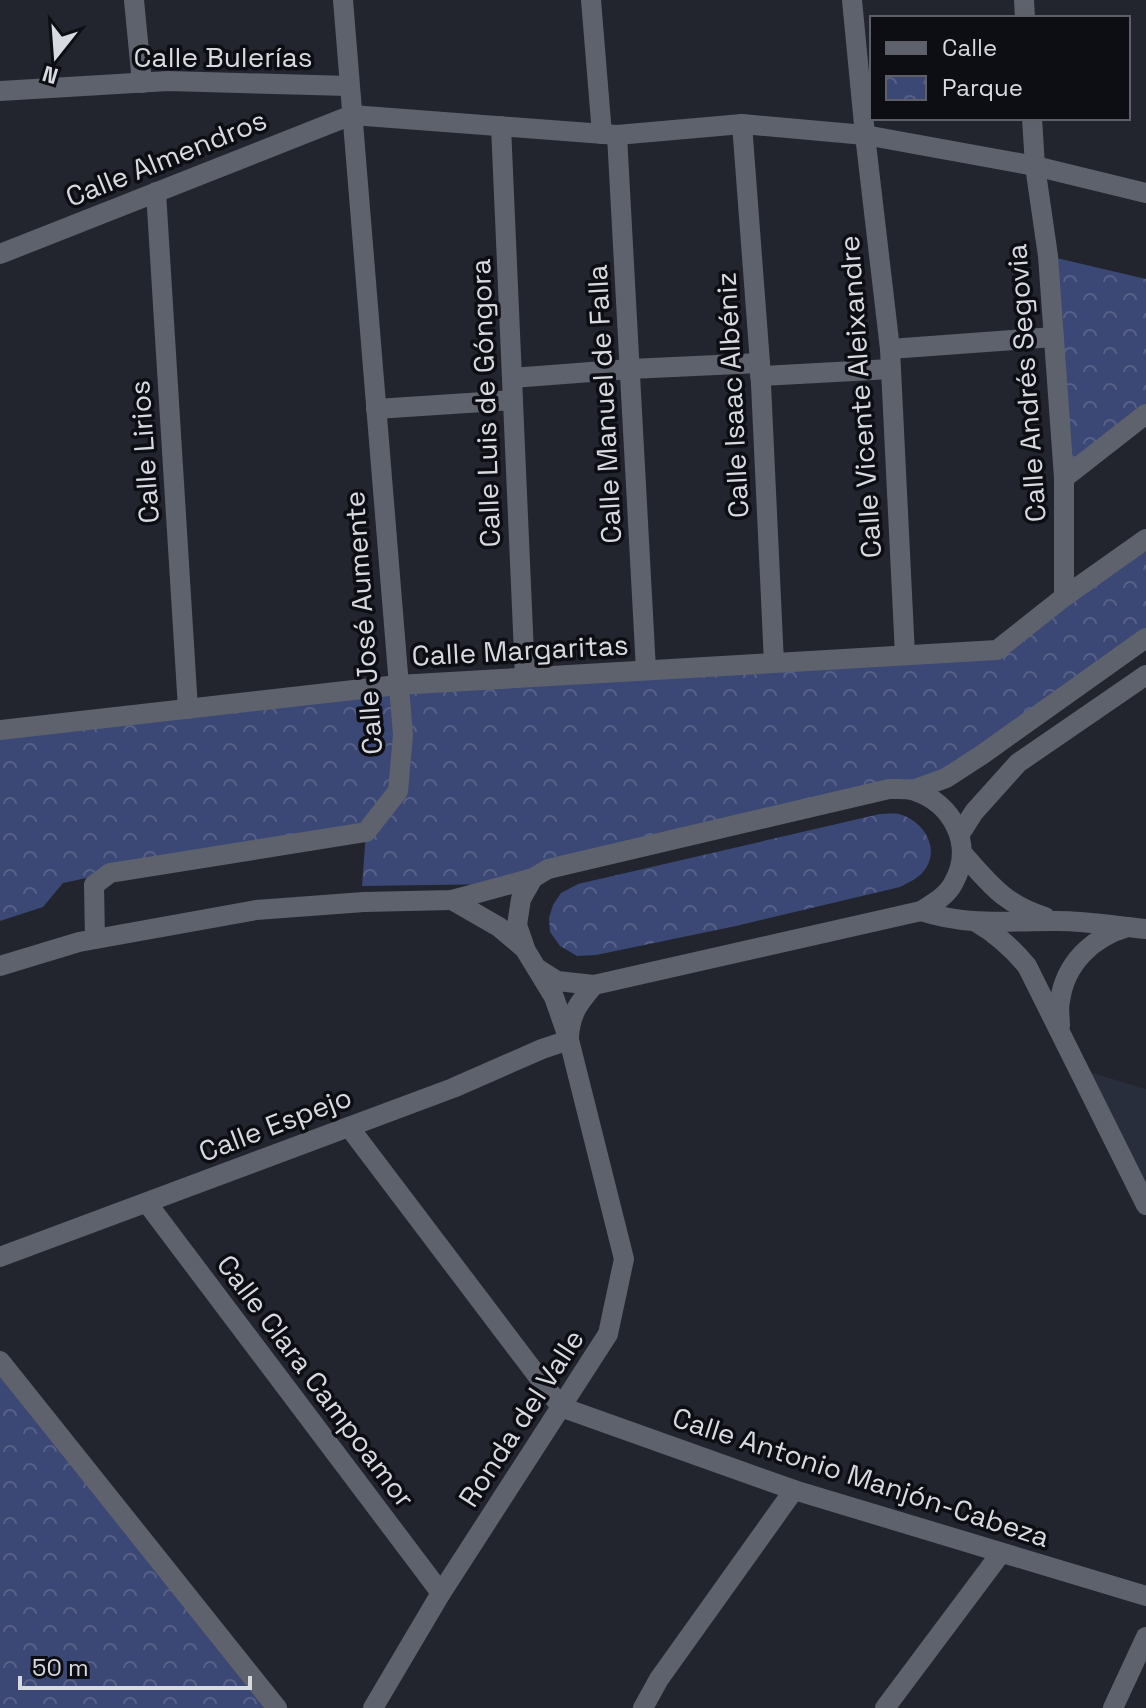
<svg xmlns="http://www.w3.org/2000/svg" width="1146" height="1708" viewBox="0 0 1146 1708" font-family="'Space Grotesk',sans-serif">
  <defs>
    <pattern id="park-crowns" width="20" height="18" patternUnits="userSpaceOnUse" patternTransform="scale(2)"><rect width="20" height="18" fill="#3b4774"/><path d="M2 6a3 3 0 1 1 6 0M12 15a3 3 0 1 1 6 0" fill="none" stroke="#576188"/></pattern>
  </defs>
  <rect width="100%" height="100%" fill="#22252e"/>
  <path fill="#292e3d" d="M1079,1069L1146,1089V1205Z"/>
  <g fill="url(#park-crowns)">
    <path d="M1048,256L1146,279V414L1064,478Z"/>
    <path d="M1146,539V633L913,790L501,884L362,886L366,832L110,873L63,883L43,907L0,921V730L398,685L997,650Z"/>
    <path d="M880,814C886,814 894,813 899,814C922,820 940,846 926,868C920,878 909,882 900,887L736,926L596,955L577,956L560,946L550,932L549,918L553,905L561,893L578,884Z"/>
    <path d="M0,1361L277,1708H0Z"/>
  </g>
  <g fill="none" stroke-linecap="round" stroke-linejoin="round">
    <g stroke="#5e626d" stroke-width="20">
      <path d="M890,349L1054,337"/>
      <path d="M760,376L891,369"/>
      <path d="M512,378L630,369L760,363"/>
      <path d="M376,409L513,400"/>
      <path d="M1064,478L1146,414"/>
    </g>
    <g stroke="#5e626d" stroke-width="20">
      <path d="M134,0L142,83"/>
      <path d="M591,0L602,134"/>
      <path d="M852,0L865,135L890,349L905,655"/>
      <path d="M1024,0L1025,18"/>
      <path d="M0,91L168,81L349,86"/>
      <path d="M1032,118L1035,166L1048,256L1064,478V597"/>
      <path d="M742,124L760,363L774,663"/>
      <path d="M501,126L525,677"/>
      <path d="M617,135L646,670"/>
      <path d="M156,192L188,709"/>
      <path d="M0,254L352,115L617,135L742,124L865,135L1035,166L1146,193"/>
      <path d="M0,730L398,685L997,650L1064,597L1146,539"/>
      <path d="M976,922C997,934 1012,948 1027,966L1146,1205"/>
      <path d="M95,939L94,885L110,873L366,832L398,791L403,735L343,0"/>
      <path d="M1060,1026C1060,1018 1058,1009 1060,1001C1065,963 1093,937 1128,927"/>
      <path d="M349,1127L561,1407L794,1490L1146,1596"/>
      <path d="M147,1203L441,1593"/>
      <path d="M0,1257L453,1088L542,1049L569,1040"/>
      <path d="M0,1361L277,1708"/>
      <path d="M643,1708L659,1679L794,1490"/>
      <path d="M885,1708L1001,1553"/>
      <path d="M1113,1708L1146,1637"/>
    </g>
    <g stroke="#5e626d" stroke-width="20">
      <path d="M913,790L946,778L983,754L1146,638"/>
      <path d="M960,834L974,812L1018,763L1146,675"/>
      <path d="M963,854C990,884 1004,904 1045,917"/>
      <path d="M452,900L499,927L525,949"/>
      <path d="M921,911C967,926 1005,921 1052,921C1083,920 1115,926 1146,929"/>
      <path d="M0,966L79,942L256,910L364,902L452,900L533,878"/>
      <path d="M569,1036C571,1012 579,1003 594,985"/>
      <path d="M373,1708L441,1593L608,1334L624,1259L569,1040L554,997L526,951L517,925L521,899L533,878L548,869L889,789C898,789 907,788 915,791C953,804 974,845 954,882C947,896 934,903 921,911L594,985L557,981L538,969"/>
    </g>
  </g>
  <g text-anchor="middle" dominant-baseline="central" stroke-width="7" stroke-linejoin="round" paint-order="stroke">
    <g font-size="28" fill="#d8dae1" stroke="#0d0e13">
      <text x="223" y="57">Calle Bulerías</text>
      <text transform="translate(166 158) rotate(-22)">Calle Almendros</text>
      <text transform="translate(1026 383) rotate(-94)">Calle Andrés Segovia</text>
      <text transform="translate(732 395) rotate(-93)">Calle Isaac Albéniz</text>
      <text transform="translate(860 397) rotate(-94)">Calle Vicente Aleixandre</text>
      <text transform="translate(485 403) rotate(-92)">Calle Luis de Góngora</text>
      <text transform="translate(604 404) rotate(-93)">Calle Manuel de Falla</text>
      <text transform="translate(144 452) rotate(-94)">Calle Lirios</text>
      <text transform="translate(363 623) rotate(-94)">Calle José Aumente</text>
      <text transform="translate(520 650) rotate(-3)">Calle Margaritas</text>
      <text transform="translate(275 1124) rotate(-21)">Calle Espejo</text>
      <text transform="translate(316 1381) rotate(53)">Calle Clara Campoamor</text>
      <text transform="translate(521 1418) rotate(-57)">Ronda del Valle</text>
      <text transform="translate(861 1477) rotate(18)">Calle Antonio Manjón-Cabeza</text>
    </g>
  </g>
  <rect x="870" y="16" width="260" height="104" fill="#0d0e13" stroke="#5e6065" stroke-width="2"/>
  <rect x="886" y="42" width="40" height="12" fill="#5e626d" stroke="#5e6065" stroke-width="2"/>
  <text x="942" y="56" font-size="24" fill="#d8dae1">Calle</text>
  <rect x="886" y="76" width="40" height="24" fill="url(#park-crowns)" stroke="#5e6065" stroke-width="2"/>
  <text x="942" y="96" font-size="24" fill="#d8dae1">Parque</text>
  <g transform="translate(56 56) rotate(197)" stroke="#0d0e13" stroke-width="6" paint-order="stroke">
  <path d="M0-6L14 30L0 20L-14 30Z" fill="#d8dae1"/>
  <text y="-12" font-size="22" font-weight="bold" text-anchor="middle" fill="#d8dae1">N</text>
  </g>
  <path d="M20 1676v12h230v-12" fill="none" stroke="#d8dae1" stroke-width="4"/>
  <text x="32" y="1676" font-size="24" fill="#d8dae1" stroke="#0d0e13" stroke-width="6" paint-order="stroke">50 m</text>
</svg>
